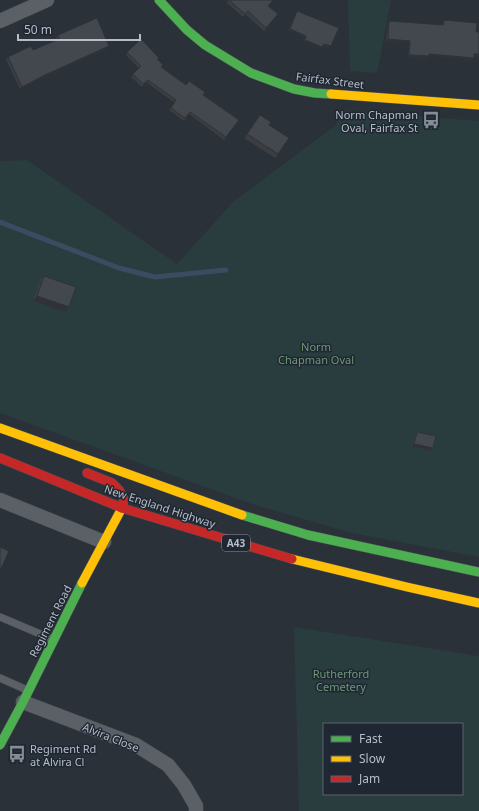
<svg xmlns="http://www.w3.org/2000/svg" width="479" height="811" viewBox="0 0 479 811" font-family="'Noto Sans',sans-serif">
  <rect width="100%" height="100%" fill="#2b3138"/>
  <g fill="#293c3e" fill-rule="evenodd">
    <path d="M348,0H391L377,73L350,71Z"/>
    <path d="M339,110L479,121V557L352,533L255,505L0,413V161L27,160L177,264L233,202L336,125Z"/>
    <path d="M294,627L479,656V811H299ZM324,724H462V794H324Z"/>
  </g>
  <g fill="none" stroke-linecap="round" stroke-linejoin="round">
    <path stroke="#3a4c61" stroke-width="5" d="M0,222L119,268L155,277L226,270"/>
    <g stroke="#494d53" stroke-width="8">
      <g id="lane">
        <path d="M0,617L52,639"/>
        <path d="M0,678L27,690"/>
      </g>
    </g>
    <g stroke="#494d53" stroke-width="15">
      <g id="street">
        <path d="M0,21L47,0"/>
        <path d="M0,500L104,542"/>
        <path d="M23,702L136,745L168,765L184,785L196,806V811"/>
      </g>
    </g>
    <g stroke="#494d53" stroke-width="10">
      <g id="fast">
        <path d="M159,0L187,30L205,45L251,73L294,89L315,93L331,94"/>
        <path d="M242,515L308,535L479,572"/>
        <path d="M0,745L23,702L82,583"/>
      </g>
    </g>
    <g stroke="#494d53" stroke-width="10">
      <g id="slow">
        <path d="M331,94L479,105"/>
        <path d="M0,428L242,515"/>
        <path d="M292,559L407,587L479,603"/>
        <path d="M82,583L122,508"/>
      </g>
    </g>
    <g stroke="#494d53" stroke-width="10">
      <g id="jam">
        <path d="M0,458L122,508L292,559"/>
        <path d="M87,473L112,483L119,490L124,499L122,508"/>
      </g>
    </g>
    <use href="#lane" stroke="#5b5f66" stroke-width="7"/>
    <use href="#street" stroke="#5b5f66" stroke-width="14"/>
    <use href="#fast" stroke="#4caf50" stroke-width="9"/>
    <use href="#slow" stroke="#ffc107" stroke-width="9"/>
    <use href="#jam" stroke="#c62828" stroke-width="9"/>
  </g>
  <g fill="#3a3e43">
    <path d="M227,0H274L268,6L278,14L264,31L245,14L243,17L227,3L228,1Z"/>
    <path d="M297,11L329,49L323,46L321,49L303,42L305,38L288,31Z"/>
    <path d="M444,20L476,32H479V57L474,56L473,60L429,56L427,59L408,57L409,43L386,42L388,24L389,21L442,25L443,23Z"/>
    <path d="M58,35L108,49L44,77L20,89L6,60L8,57L33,50L57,40L56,38Z"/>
    <path d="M127,52L159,58L157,60L161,68L186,85L203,95L239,120L224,140L189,114L184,121L169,110L175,103L146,82L142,87L131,77L139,68L126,55Z"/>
    <path d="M260,115L269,125L289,138L275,158L244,138Z"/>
    <path d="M44,276L66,312L33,301L40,280Z"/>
    <path d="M417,432L433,448L431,451L412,446L415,434Z"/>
  </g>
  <g fill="#2f3237">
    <path d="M290,29L306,36L305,38L288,31Z"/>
    <path d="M388,39L410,41L409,43L386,42Z"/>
    <path d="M305,40L322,47L321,49L303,42Z"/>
    <path d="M324,44L331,46L329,49L322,46Z"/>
    <path d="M109,46L108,49L44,77L20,89L22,87L45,75Z"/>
    <path d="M429,54L474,58L473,60L428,56Z"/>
    <path d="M474,54H479V57L473,56Z"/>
    <path d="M409,55L429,56L427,59L408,57Z"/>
    <path d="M37,296L69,307L66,312L33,301Z"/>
    <path d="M414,444L433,448L431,451L412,446Z"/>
  </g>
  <g fill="#43484e" stroke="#2f3237">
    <path d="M229,0H273L268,6L278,14L266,28L248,11L245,14Z"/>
    <path d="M297,11L339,28L331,46L324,44L322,47L305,40L306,36L290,29Z"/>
    <path d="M97,18L109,46L45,75L22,87L8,57L31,46L33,50L59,39L58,35Z"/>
    <path d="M444,20L477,23L476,32H479V54H474V58L429,54V56L409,55L410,41L388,39L389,21L444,25Z"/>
    <path d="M141,39L159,58L157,59L163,65L161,67L186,85L189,81L205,92L203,95L239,120L226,137L190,112L185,118L171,108L176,100L148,80L143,84L133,74L141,66L127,52Z"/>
    <path d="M260,115L271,122L269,125L289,138L278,154L247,134Z"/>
    <path d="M44,276L76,287L69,307L37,296Z"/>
    <path d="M417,432L436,436L433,448L414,444Z"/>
    <path d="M0,547L9,551L0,571Z"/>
  </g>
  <defs>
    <g id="bus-bare" transform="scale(1.38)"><path d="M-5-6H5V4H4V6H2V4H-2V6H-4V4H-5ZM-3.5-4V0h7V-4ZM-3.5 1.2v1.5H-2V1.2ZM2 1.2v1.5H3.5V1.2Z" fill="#858c96" stroke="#1f2732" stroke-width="2.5" paint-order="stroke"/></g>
  </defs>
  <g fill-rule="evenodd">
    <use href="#bus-bare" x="431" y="120"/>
    <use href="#bus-bare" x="17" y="754"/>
  </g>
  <g text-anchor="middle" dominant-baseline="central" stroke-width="3" stroke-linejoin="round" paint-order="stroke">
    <rect fill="#1f2732" stroke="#89909b" stroke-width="1" x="222" y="535" width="28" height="16" rx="3"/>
    <g font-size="10" font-weight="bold" fill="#b6bdc8">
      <text x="236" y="543">A43</text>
    </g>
    <g font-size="11" fill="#b6bdc8" stroke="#1f2732">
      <text transform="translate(330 80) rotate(7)">Fairfax Street</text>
      <text transform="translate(160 506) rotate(18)">New England Highway</text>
      <text transform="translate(50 621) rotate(-63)">Regiment Road</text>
      <text transform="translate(111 737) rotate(22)">Alvira Close</text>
    </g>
    <g font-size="11" fill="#b6bdc8" stroke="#1f2732" text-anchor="end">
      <text x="418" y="114">Norm Chapman<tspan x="418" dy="13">Oval, Fairfax St</tspan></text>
      <text x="30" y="748" text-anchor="start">Regiment Rd<tspan x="30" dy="13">at Alvira Cl</tspan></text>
    </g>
    <g font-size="11" fill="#6e9877" stroke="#1f2732">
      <text x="316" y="346">Norm<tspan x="316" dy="13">Chapman Oval</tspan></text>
      <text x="341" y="673">Rutherford<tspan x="341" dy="13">Cemetery</tspan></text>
    </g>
  </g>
  <rect x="323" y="723" width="140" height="72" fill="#1f2732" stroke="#5b636e"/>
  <rect x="331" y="736" width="20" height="6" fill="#4caf50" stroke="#5b636e"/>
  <text x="359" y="743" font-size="12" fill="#b6bdc8">Fast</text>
  <rect x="331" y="756" width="20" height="6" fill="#ffc107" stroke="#5b636e"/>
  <text x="359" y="763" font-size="12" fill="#b6bdc8">Slow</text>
  <rect x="331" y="776" width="20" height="6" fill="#c62828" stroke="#5b636e"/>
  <text x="359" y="783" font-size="12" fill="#b6bdc8">Jam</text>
  <path d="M18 34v6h122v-6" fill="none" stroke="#b6bdc8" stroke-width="2"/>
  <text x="24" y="34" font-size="12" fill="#b6bdc8" stroke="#1f2732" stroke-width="3" paint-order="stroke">50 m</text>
</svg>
